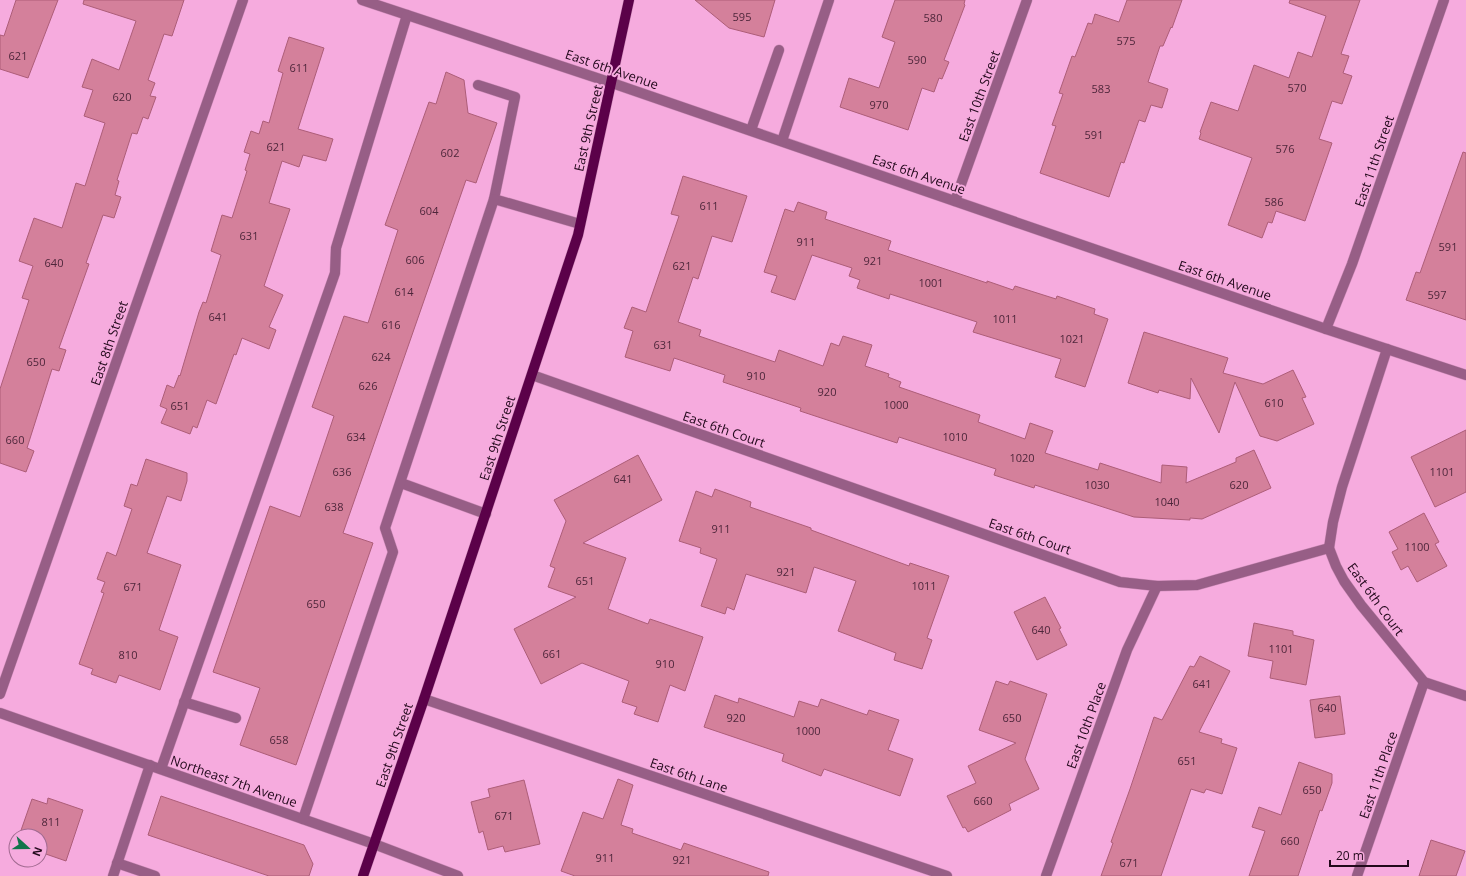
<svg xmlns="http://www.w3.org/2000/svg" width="1466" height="876" viewBox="0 0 1466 876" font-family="'Open Sans',sans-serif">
  <rect width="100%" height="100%" fill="#f6abde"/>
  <g fill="#d4809b" stroke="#ad5d78">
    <path d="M16,0H58L28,78L0,69V35L4,36Z"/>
    <path d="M84,0H184L172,36L164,34L148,80L155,83L150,96L156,97L148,119L143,117L137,134L132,133L117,180L119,181L115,195L121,197L114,218L103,215L86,263L89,264L59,348L66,350L59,371L52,369L27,448L34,451L26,472L0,463V389L29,300L22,298L33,266L19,261L34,218L62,228L76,183L85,186L105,123L84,116L93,90L82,87L92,59L119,70L136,21L83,4Z"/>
    <path d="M695,0H775L764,37L729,28Z"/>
    <path d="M895,0H965L964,4L965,5L944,60L949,62L942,79L939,78L934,92L922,88L908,130L840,107L849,78L879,88L895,42L882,37Z"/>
    <path d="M1127,0H1182L1172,28L1171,27L1163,46H1160L1148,82L1168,89L1162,108L1151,105L1145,122L1139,120L1124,163L1121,162L1109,197L1040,173L1056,126L1052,125L1063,94L1059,93L1072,56L1075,57L1088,23L1092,24L1095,14L1119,22Z"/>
    <path d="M1290,0H1360L1341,54L1349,56L1343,73L1352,76L1342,104L1332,101L1319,139L1332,143L1305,221L1276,211L1272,223L1268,222L1262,238L1228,225L1252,158L1199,139L1201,133L1200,132L1211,102L1238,111L1254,65L1289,78L1298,52L1312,57L1326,16L1289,3Z"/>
    <path d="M289,37L324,48L298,129L333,139L326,161L303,155L299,167L282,161L269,203L290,209L264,286L283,295L269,327L276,330L269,349L242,338L236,355L234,354L216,404L207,400L197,428L193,426L190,434L161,423L167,409L160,406L167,385L174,388L179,375L180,376L199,312L203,302L206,303L221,255L211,251L222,215L232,218L247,171L245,170L250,154L244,152L251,131L259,134L263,121L269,123L283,73L278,71Z"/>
    <path d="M446,72L464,80L468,113L497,123L476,183L466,180L343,533L373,543L296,765L240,745L260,688L213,672L270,506L300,517L334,416L312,407L344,316L368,323L398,230L385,225L429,102L436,104Z"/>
    <path d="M1463,152L1466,153V320L1406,300L1416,272L1420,273Z"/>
    <path d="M683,176L747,196L732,242L712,236L698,279L693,277L678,322L701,330L699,336L775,362L779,350L823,366L831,343L839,346L843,336L872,345L865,366L889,374L888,377L901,382L899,387L980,415L978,422L1025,439L1030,423L1053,431L1045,453L1098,470L1100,463L1161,483L1162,465L1187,467L1186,483L1236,462V458L1254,450L1271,488L1202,519L1190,518V520L1134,517L1035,485L1034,488L994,475L996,469L899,437L897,443L800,411L801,408L723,382L725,375L674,358L670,371L625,357L633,331L624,328L632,307L646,312L679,216L671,214Z"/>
    <path d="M798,202L827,212L825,219L891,241L888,250L987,283V281L1013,290L1015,286L1056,299L1057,296L1095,309L1094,314L1108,319L1085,387L1055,377L1061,359L973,332L977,322L890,294L889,299L857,288L860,280L849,276L852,268L812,255L795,300L771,292L777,276L764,272L785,209L794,212Z"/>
    <path d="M1144,332L1228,358L1223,373L1263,384L1293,370L1306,397L1302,398L1314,424L1277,441L1260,436L1235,382L1219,433L1191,378L1190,399L1159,390L1158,393L1128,383Z"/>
    <path d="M1466,430V492L1435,507L1411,457Z"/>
    <path d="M638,455L662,500L583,543L626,558L608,609L648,624L650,619L703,637L685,691L670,685L658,722L634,714L637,707L622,702L629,681L582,663L541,684L514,629L576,597L548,587L555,568L550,566L566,521L554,500Z"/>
    <path d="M146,459L187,473V481L181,501L167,496L147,553L181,565L159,630L178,637L160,690L119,675L116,683L91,674L93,669L79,664L104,593L101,592L105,582L97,579L107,552L116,556L132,509L124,506L131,484L137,486Z"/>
    <path d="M715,489L751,502L750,507L811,528V530L909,566L910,563L949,576L927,638L932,640L922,669L894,660L896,653L838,631L856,581L814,567L806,593L746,574L734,610L727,607L725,614L701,606L717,559L700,553L701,548L679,541L696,491L712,497Z"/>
    <path d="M1424,513L1439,542L1435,544L1447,566L1417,582L1408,566L1401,570L1392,552L1398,549L1389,532Z"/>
    <path d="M1045,597L1061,628L1059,629L1067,645L1037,660L1014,612Z"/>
    <path d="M1254,623L1293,631V635L1314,640L1306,685L1270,678L1273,661L1248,656Z"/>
    <path d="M1200,656L1230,671L1199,732L1222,739L1221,743L1237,748L1222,794L1206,789L1204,793L1191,789L1161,876H1101L1113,843L1111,842L1130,789L1154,717L1162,720L1190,666L1194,667Z"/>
    <path d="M996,681L1008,685L1010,681L1047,694L1025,759L1039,789L1009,804L1011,810L968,832L965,827L963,828L947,796L976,783L968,766L1016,743L979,730Z"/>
    <path d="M715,695L738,703L739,698L794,717L799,701L818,707L821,699L867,715L869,710L899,720L888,750L913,759L900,796L824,769L821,776L782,761L784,754L704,727Z"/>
    <path d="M1340,696L1345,734L1315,738L1310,700Z"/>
    <path d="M1299,762L1332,774V783L1322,811L1320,810L1298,876H1249L1265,831L1252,827L1259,807L1281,815Z"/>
    <path d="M618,779L633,785L621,825L633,829L632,833L681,850L684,843L769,872L768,876H575L561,871L583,812L603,819Z"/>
    <path d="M524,780L540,844L505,852L503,846L488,850L483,831L479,833L471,802L490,797L488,789Z"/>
    <path d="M161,796L304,845L313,864L309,876H269L148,835Z"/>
    <path d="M48,798L83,810L66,861L40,852V836H19L32,799L47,804Z"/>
    <path d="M1431,840L1465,851L1456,876H1419Z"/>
  </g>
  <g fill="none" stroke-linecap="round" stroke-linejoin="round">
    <g stroke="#d08ebb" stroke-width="11">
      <g id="minor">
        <path d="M362,0L612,83L1326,329L1466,375"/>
        <path d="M478,85L515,97L494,199L580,224"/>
        <path d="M751,130L779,50"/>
        <path d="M782,141L829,0"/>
        <path d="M955,201L1027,0"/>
        <path d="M1326,329L1352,264L1444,0"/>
        <path d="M1387,349L1342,487L1333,522L1329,548L1336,566L1344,581L1361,605L1424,682L1466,696"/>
        <path d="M532,375L1120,582L1157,586L1197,585L1329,548"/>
        <path d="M401,483L486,514"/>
        <path d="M0,694L243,0"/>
        <path d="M424,699L947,876"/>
        <path d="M184,702L236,718"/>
        <path d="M0,713L374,844L458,876"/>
        <path d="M161,769L335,273L336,248L407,15"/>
        <path d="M303,819L393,552L385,528L494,199"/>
        <path d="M117,863L155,876"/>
        <path d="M113,876L150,765"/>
        <path d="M1046,876L1127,650L1157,586"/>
        <path d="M1357,876L1424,682"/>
      </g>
    </g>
    <g stroke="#d08ebb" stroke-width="11">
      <path id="major" d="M363,876L424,699L578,235L629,0"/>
    </g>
    <use href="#minor" stroke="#975e86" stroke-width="10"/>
    <use href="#major" stroke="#5b0149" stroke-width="10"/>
  </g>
  <g text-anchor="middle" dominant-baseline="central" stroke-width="4" stroke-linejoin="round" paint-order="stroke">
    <g font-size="11" fill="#4e263b">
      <text x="742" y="16">595</text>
      <text x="933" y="17">580</text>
      <text x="1126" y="40">575</text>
      <text x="18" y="55">621</text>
      <text x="917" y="59">590</text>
      <text x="299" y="67">611</text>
      <text x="1297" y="87">570</text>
      <text x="1101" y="88">583</text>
      <text x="122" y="96">620</text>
      <text x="879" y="104">970</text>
      <text x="1094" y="134">591</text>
      <text x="276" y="146">621</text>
      <text x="1285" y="148">576</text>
      <text x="450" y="152">602</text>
      <text x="1274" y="201">586</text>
      <text x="709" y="205">611</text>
      <text x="429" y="210">604</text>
      <text x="249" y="235">631</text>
      <text x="806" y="241">911</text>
      <text x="1448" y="246">591</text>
      <text x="415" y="259">606</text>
      <text x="873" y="260">921</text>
      <text x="54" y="262">640</text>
      <text x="682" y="265">621</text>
      <text x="931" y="282">1001</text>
      <text x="404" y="291">614</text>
      <text x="1437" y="294">597</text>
      <text x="218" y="316">641</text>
      <text x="1005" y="318">1011</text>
      <text x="391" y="324">616</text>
      <text x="1072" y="338">1021</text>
      <text x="663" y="344">631</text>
      <text x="381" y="356">624</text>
      <text x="36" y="361">650</text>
      <text x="756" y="375">910</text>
      <text x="368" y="385">626</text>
      <text x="827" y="391">920</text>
      <text x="1274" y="402">610</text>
      <text x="896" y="404">1000</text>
      <text x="180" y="405">651</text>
      <text x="356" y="436">634</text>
      <text x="955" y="436">1010</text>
      <text x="15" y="439">660</text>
      <text x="1022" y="457">1020</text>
      <text x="342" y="471">636</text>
      <text x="1442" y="471">1101</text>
      <text x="623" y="478">641</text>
      <text x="1097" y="484">1030</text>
      <text x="1239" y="484">620</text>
      <text x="1167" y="501">1040</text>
      <text x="334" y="506">638</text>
      <text x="721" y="528">911</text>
      <text x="1417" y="546">1100</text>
      <text x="786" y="571">921</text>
      <text x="585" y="580">651</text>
      <text x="924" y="585">1011</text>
      <text x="133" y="586">671</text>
      <text x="316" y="603">650</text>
      <text x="1041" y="629">640</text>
      <text x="1281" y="648">1101</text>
      <text x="552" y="653">661</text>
      <text x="128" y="654">810</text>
      <text x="665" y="663">910</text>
      <text x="1202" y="683">641</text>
      <text x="1327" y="707">640</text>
      <text x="736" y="717">920</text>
      <text x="1012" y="717">650</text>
      <text x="808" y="730">1000</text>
      <text x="279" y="739">658</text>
      <text x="1187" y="760">651</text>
      <text x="1312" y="789">650</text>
      <text x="983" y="800">660</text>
      <text x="504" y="815">671</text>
      <text x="51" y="821">811</text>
      <text x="1290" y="840">660</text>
      <text x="605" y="857">911</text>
      <text x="682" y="859">921</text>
      <text x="1129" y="862">671</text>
    </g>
    <g font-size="13" fill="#22081b" stroke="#f6abde">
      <text transform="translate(612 69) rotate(19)">East 6th Avenue</text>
      <text transform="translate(979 96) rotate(-70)">East 10th Street</text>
      <text transform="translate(588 128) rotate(-77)">East 9th Street</text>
      <text transform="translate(1374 161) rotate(-71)">East 11th Street</text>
      <text transform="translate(919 174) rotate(19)">East 6th Avenue</text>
      <text transform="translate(1225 280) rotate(19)">East 6th Avenue</text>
      <text transform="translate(109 343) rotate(-71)">East 8th Street</text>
      <text transform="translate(724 429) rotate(19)">East 6th Court</text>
      <text transform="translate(497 438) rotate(-72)">East 9th Street</text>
      <text transform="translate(1030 536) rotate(19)">East 6th Court</text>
      <text transform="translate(1376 599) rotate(54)">East 6th Court</text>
      <text transform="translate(1086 725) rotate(-70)">East 10th Place</text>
      <text transform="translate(394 745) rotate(-71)">East 9th Street</text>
      <text transform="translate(689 775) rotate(19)">East 6th Lane</text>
      <text transform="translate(1378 775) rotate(-71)">East 11th Place</text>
      <text transform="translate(234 781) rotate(19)">Northeast 7th Avenue</text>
    </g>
  </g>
  <g transform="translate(28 848) rotate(111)"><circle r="19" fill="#f6abde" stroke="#a16a90"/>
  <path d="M0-3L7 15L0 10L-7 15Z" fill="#12744b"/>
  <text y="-6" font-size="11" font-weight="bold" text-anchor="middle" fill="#22081b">N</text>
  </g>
  <path d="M1330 860v6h78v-6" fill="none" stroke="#22081b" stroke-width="2"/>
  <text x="1336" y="860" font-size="12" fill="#22081b" stroke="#f6abde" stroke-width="3" paint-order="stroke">20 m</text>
</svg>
